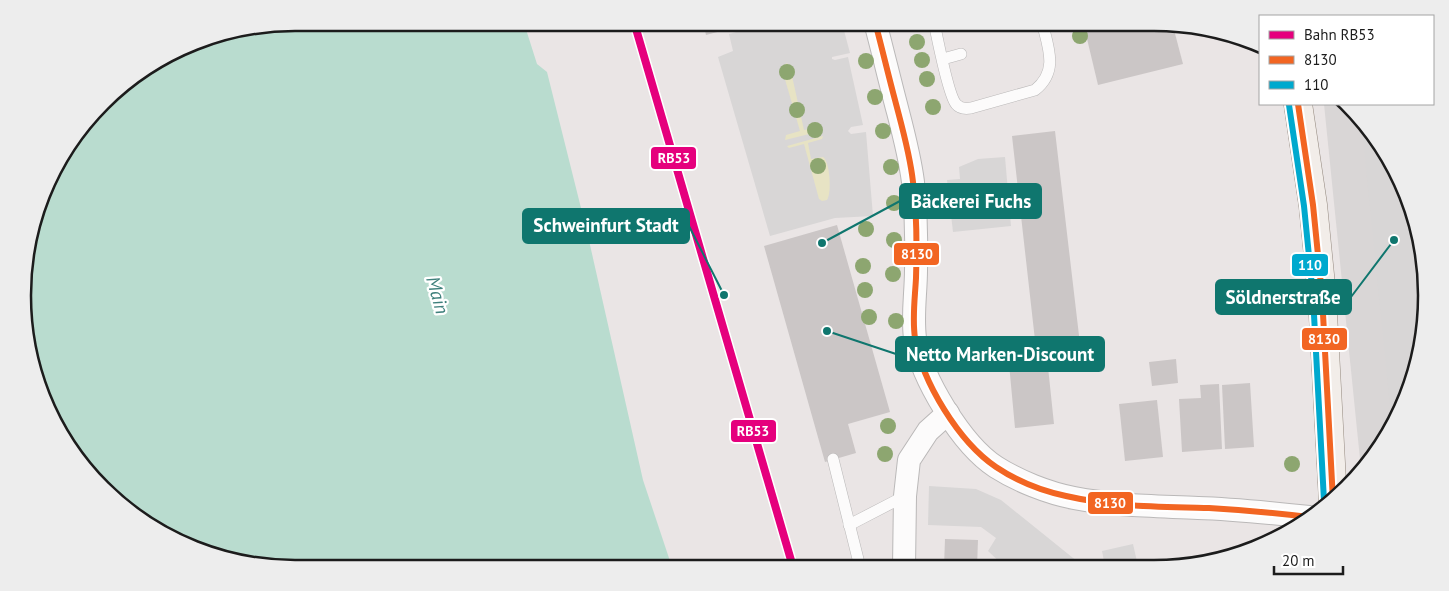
<svg xmlns="http://www.w3.org/2000/svg" width="1449" height="591" viewBox="0 0 1449 591" font-family="'PT Sans',sans-serif">
  <rect width="100%" height="100%" fill="#eae5e5"/>
  <path fill="#d9d6d6" d="M1324,104H1344L1398,175L1426,277L1412,383L1380,447L1361,469Z"/>
  <g fill="#d8d6d6">
    <path d="M824,22L825,24L842,23L850,53L832,57V59L835,60L848,57L863,125L851,127L848,131L851,134L866,132L873,216L835,218L770,236L718,57L733,51L729,34L770,23Z"/>
    <path d="M1362,128L1398,175L1426,277L1412,383L1392,425Z"/>
    <path d="M1005,157L1011,226L953,232L947,180L960,179L959,167L978,159Z"/>
    <path d="M929,486L976,489L1001,500L1083,566L1005,567L988,551L996,538L981,527L928,525Z"/>
    <path d="M1133,544L1138,566H1105L1102,551Z"/>
  </g>
  <g fill="#e7e3c4">
    <path d="M787,63L790,67L804,130L817,127L821,128V131L785,140L786,135L800,131L782,69L783,66Z"/>
    <path d="M823,136L822,139L808,143L811,159L823,157C830,161 832,194 827,200L822,201L819,199L804,144L789,148L787,146Z"/>
  </g>
  <path fill="#b9dccf" d="M296,22L524,23L537,64L547,72L588,236L643,480L672,567L296,568L208,554L129,512L59,432L33,362L27,336L25,260L59,159L116,90L207,37Z"/>
  <g fill="#cbc6c6">
    <path d="M703,22H723L725,30L706,35Z"/>
    <path d="M1083,22H1153L1173,26L1183,64L1098,85Z"/>
    <path d="M1055,131L1080,344L1046,348L1054,424L1015,428L1008,353L1036,349L1012,136Z"/>
    <path d="M837,225L890,412L848,424L856,453L825,462L764,246Z"/>
    <path d="M1176,359L1178,383L1152,386L1149,362Z"/>
    <path d="M1250,383L1254,447L1225,449L1222,385Z"/>
    <path d="M1219,384L1222,449L1182,452L1179,399L1201,398L1200,385Z"/>
    <path d="M1157,400L1163,457L1125,461L1119,404Z"/>
    <path d="M945,539L978,540L977,567H944Z"/>
  </g>
  <g fill="none" stroke-linecap="round" stroke-linejoin="round">
    <g stroke="#bab8b8" stroke-width="12">
      <g id="service">
        <path d="M934,22C937,37 949,96 956,104C960,109 965,109 971,108L1035,90C1059,71 1048,47 1042,22"/>
        <path d="M943,59L961,54"/>
        <path d="M833,459L860,567"/>
        <path d="M849,525L905,496"/>
      </g>
    </g>
    <g stroke="#bab8b8" stroke-width="24">
      <g id="minor">
        <path d="M875,22C883,52 890,82 898,112C904,135 910,158 913,182C916,212 917,240 916,270C916,293 912,315 915,338C921,378 962,445 996,467C1018,481 1048,493 1074,498C1115,506 1157,506 1198,508C1235,509 1272,513 1309,517"/>
        <path d="M904,567L905,496L909,460L928,431L948,413"/>
      </g>
    </g>
    <g stroke="#93887e" stroke-width="29">
      <path id="secondary" d="M1298,104L1313,205L1322,295L1333,501"/>
    </g>
    <use href="#service" stroke="#fcfbfb" stroke-width="11"/>
    <use href="#minor" stroke="#fcfbfb" stroke-width="22"/>
    <use href="#secondary" stroke="#f2ede9" stroke-width="28"/>
    <g stroke="#fff" stroke-width="10">
      <g id="bus-1">
        <path d="M875,22C882,48 888,74 895,100C902,127 910,154 913,182C917,214 917,246 916,278C915,298 912,318 915,338C922,382 959,442 996,467C1017,481 1042,491 1066,496C1113,507 1162,507 1209,508C1243,510 1276,513 1309,517"/>
        <path d="M1298,104L1313,205L1322,295L1333,501"/>
      </g>
    </g>
    <g stroke="#fff" stroke-width="10">
      <path id="bus-2" d="M1289,105L1304,206L1313,296L1324,501"/>
    </g>
    <use href="#bus-1" stroke="#f26522" stroke-width="6"/>
    <use href="#bus-2" stroke="#00a9ce" stroke-width="6"/>
    <g stroke="#fff" stroke-width="11">
      <path id="rail-1" d="M634,22L793,567"/>
    </g>
    <use href="#rail-1" stroke="#e5007d" stroke-width="8"/>
  </g>
  <g fill="#8da670">
    <circle cx="1080" cy="36" r="8"/>
    <circle cx="917" cy="42" r="8"/>
    <circle cx="922" cy="60" r="8"/>
    <circle cx="866" cy="61" r="8"/>
    <circle cx="787" cy="72" r="8"/>
    <circle cx="927" cy="79" r="8"/>
    <circle cx="875" cy="97" r="8"/>
    <circle cx="933" cy="107" r="8"/>
    <circle cx="797" cy="110" r="8"/>
    <circle cx="815" cy="130" r="8"/>
    <circle cx="883" cy="131" r="8"/>
    <circle cx="818" cy="166" r="8"/>
    <circle cx="891" cy="167" r="8"/>
    <circle cx="894" cy="203" r="8"/>
    <circle cx="866" cy="229" r="8"/>
    <circle cx="894" cy="240" r="8"/>
    <circle cx="863" cy="266" r="8"/>
    <circle cx="893" cy="274" r="8"/>
    <circle cx="865" cy="290" r="8"/>
    <circle cx="869" cy="317" r="8"/>
    <circle cx="896" cy="321" r="8"/>
    <circle cx="888" cy="426" r="8"/>
    <circle cx="885" cy="454" r="8"/>
    <circle cx="1292" cy="464" r="8"/>
  </g>
  <g text-anchor="middle" dominant-baseline="central" stroke-width="4.5" stroke-linejoin="round" paint-order="stroke">
    <g font-size="19" font-style="italic" fill="#3f807c" stroke="#fff">
      <text transform="translate(438 295) rotate(74)">Main</text>
    </g>
  </g>
  <path d="M0 0H1449V591H0ZM295 31H1154A264 264 0 0 1 1418 295V296A264 264 0 0 1 1154 560H295A264 264 0 0 1 31 296V295A264 264 0 0 1 295 31Z" fill="#ededed" fill-rule="evenodd"/>
  <path fill="none" stroke="#1c1c1c" stroke-width="2.5" d="M295 31H1154A264 264 0 0 1 1418 295V296A264 264 0 0 1 1154 560H295A264 264 0 0 1 31 296V295A264 264 0 0 1 295 31Z"/>
  <path fill="none" stroke="#0f766e" stroke-width="2" d="M822 243L900 201M724 295L689 226M1394 240L1351 297M827 331L896 354"/>
  <g fill="#0f766e" stroke="#fff" stroke-width="2">
    <circle cx="822" cy="243" r="5"/>
    <circle cx="724" cy="295" r="5"/>
    <circle cx="1394" cy="240" r="5"/>
    <circle cx="827" cy="331" r="5"/>
  </g>
  <g fill="#0f766e" stroke="#0f766e" stroke-width="2">
    <rect x="900" y="184" width="141" height="34" rx="5"/>
    <rect x="523" y="209" width="166" height="34" rx="5"/>
    <rect x="1216" y="280" width="135" height="34" rx="5"/>
    <rect x="896" y="337" width="208" height="34" rx="5"/>
  </g>
  <g font-size="19" text-anchor="middle" font-weight="bold" fill="#fff">
    <text x="971" y="208">Bäckerei Fuchs</text>
    <text x="606" y="232">Schweinfurt Stadt</text>
    <text x="1283" y="304">Söldnerstraße</text>
    <text x="1000" y="361">Netto Marken-Discount</text>
  </g>
  <g stroke="#fff" stroke-width="2">
    <rect x="650" y="146" width="47" height="24" rx="5" fill="#e5007d"/>
    <rect x="893" y="242" width="47" height="24" rx="5" fill="#f26522"/>
    <rect x="1291" y="253" width="38" height="24" rx="5" fill="#00a9ce"/>
    <rect x="1301" y="327" width="47" height="24" rx="5" fill="#f26522"/>
    <rect x="730" y="419" width="47" height="24" rx="5" fill="#e5007d"/>
    <rect x="1087" y="491" width="47" height="24" rx="5" fill="#f26522"/>
  </g>
  <g font-size="14" text-anchor="middle" font-weight="bold" fill="#fff">
    <text x="674" y="163">RB53</text>
    <text x="917" y="259">8130</text>
    <text x="1310" y="270">110</text>
    <text x="1324" y="344">8130</text>
    <text x="753" y="436">RB53</text>
    <text x="1110" y="508">8130</text>
  </g>
  <rect x="1259" y="15" width="175" height="90" fill="#ffffff" stroke="#a4a4a4"/>
  <rect x="1269" y="31" width="25" height="8" fill="#e5007d" stroke="#a4a4a4"/>
  <text x="1304" y="40" font-size="15" fill="#1c1c1c">Bahn RB53</text>
  <rect x="1269" y="56" width="25" height="8" fill="#f26522" stroke="#a4a4a4"/>
  <text x="1304" y="65" font-size="15" fill="#1c1c1c">8130</text>
  <rect x="1269" y="81" width="25" height="8" fill="#00a9ce" stroke="#a4a4a4"/>
  <text x="1304" y="90" font-size="15" fill="#1c1c1c">110</text>
  <path d="M1274 566v8h69v-8" fill="none" stroke="#1c1c1c" stroke-width="2.5"/>
  <text x="1282" y="566" font-size="15" fill="#1c1c1c" stroke="#ffffff" stroke-width="4" paint-order="stroke">20 m</text>
</svg>
